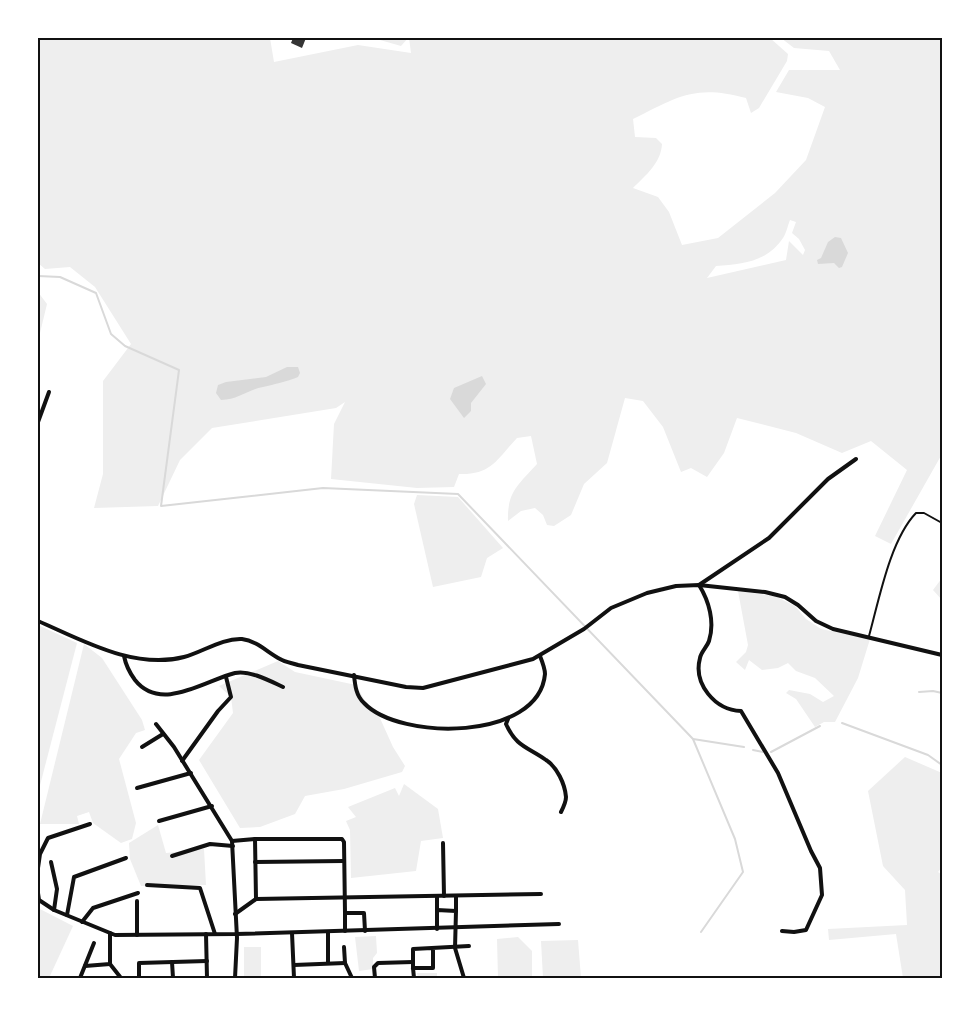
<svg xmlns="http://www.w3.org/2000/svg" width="980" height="1016" viewBox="0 0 980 1016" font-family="Figtree,sans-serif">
  <rect width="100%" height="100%" fill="#fff"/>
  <g fill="#eee" fill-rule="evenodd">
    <path d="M38,38H270L274,62L358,45L411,53L409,38H770L788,54L787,61L759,108L751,113L746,98C695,84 677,97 633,119L635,137L656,138L662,144C661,163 646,175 633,188L658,197L669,212L682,245L718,238L775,193L806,160L825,107L808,98L776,92L789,70H840L829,51L794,48L781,38H942V454L891,544L875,536L907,470L871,441L842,453L796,433L737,418L724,453L707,477L691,468L681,472L663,427L643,401L625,398L607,463L584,484L571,515L554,526L547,525L543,515L535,508L521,511L508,521C507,492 518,485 537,464L531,436L517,438C497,459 492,475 459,474L454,487L417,488L331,479L334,424L345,402L336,408L212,428L180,460L158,506L94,508L103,474V381L131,344L95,287L70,267L45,269L38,263ZM790,220L796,222L792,233L799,239L805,250L803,255L789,241L786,260L707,278L716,266C742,264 767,262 783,238C786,234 788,225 790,220Z"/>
    <path d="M373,38H408L401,46Z"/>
    <path d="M38,292L47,304L40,333L38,355Z"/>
    <path d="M417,495L458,497L503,548L487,558L481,577L433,587L414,504Z"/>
    <path d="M942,578V600L933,590Z"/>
    <path d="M738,591L775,596L795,606L806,619L821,629L870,639L858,678L835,722H824L815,727L796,699L786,693L789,690L810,694L823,702L834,696L815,678L796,671L788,663L778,668L762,670L749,660L745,670L736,662L746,652L748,645Z"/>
    <path d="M38,625L77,643L38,793Z"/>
    <path d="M84,644L102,658L142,720L145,730L136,733L119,759L136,823L132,839L121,843L93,823L89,812L77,816L79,824H40Z"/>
    <path d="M278,661L295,672L356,685L369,708L379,716L393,747L405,766L402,772L344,789L305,796L295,814L260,827L240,828L199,760L233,713L231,697L219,686Z"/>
    <path d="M905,757L942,773V867L938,872L942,875V978H903L896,934L829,940L828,929L907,925L905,890L883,866L868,791Z"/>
    <path d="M404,784L438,809L443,838L421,841L416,871L351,878L350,830L346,821L356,817L348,807L395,788L399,796Z"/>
    <path d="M158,825L166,853L204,849L206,885L141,886L130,859L129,843Z"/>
    <path d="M38,908L73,926L49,978H38Z"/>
    <path d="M376,936L377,953L373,958V969L359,971L355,937Z"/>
    <path d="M518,937L532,951V978H498L497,939Z"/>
    <path d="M578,940L581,978H543L541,941Z"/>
    <rect x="244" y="947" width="17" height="31"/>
    <path d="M417,973H437V978H418Z"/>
  </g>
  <g fill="#d9d9d9">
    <path d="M835,237L841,238L848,253L842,267L839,268L834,263L818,264L817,260L821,258L828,242Z"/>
    <path d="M287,367H298L300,373L298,377C286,382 275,384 263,387C247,390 238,400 221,400L216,393L218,385L226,382L266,377Z"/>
    <path d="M482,376L486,384L471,403V411L464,418L450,399L454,388Z"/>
  </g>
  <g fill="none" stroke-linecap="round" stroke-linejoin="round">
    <g stroke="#d9d9d9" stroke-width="2">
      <path d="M38,276L60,277L96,293L111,334L125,346L179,370L161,506L323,488L458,494L693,739L735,839L743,872L701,932"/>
      <path d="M919,692L933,691L942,693"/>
      <path d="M842,723L928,755L942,765"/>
      <path d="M693,739L744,747"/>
      <path d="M753,750L763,752"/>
      <path d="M771,752L820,726"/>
    </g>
  </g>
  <path fill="#353535" d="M293,38H306L302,48L291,43Z"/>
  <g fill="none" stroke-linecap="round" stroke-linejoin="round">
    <path stroke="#111" stroke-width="2" d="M869,636C879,600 890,540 916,513H924L942,523"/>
    <g stroke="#111" stroke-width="4">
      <path d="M38,422L49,392"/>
      <path d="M38,621C82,640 134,670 184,657C203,652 222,638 242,639C257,641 267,652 280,659C285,662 292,663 298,665L406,687L423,688L533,659L584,629L611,608L647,593L676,586L699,585L765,592L785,597L798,605L816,621L833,629L942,655"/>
      <path d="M124,656C126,666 129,672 135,680C161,713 206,680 235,673C250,670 270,681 283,687"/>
      <path d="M354,675C355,685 356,696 364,703C400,741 539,741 545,674C545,669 542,661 540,656"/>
      <path d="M508,719L506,724C516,747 528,747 546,760C557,767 565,784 566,797C566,802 563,808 561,812"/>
      <path d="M156,724L174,747L232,841L237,938L235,978"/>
      <path d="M142,747L163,734"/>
      <path d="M182,761L218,711L231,697L226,677"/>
      <path d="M137,788L191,773"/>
      <path d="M159,821L212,806"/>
      <path d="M255,839H342L344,842L345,913"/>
      <path d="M232,841L255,839L256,899L235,914"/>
      <path d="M443,843L444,896"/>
      <path d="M172,856L210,844L233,846"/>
      <path d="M51,862L57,889L54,910"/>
      <path d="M255,862L344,861"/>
      <path d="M38,868L40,854L48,838L90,824"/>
      <path d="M147,885L200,888L215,934"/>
      <path d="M38,893L39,900L54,910L115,935L236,934L559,924"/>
      <path d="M437,896V912"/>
      <path d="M456,896V911"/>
      <path d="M256,899L541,894"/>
      <path d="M137,901V935"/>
      <path d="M67,915L74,877L126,858"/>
      <path d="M82,922L93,908L138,893"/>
      <path d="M437,929V910L456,911L455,948L464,978"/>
      <path d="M345,931V913H364L365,931"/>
      <path d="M782,931L794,932L806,930L822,895L820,868L811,851L778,773L741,711C715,710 693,684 700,658C701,652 707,647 709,641C715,622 709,601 699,585L769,538L828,479L856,459"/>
      <path d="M328,932V963"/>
      <path d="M292,933L294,978"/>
      <path d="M206,934L207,978"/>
      <path d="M344,947L345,963L352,978"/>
      <path d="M433,949V968H413V949L469,946"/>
      <path d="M172,962L173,978"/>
      <path d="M110,964L121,978"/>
      <path d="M294,965L345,963"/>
      <path d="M85,966L110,964V933"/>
      <path d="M413,968L414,978"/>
      <path d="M80,978L94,943"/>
      <path d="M129,978H139V963L207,961"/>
      <path d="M375,978L374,967L378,963L413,962"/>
    </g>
  </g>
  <rect width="980" height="1016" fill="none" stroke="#ffffff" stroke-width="78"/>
  <rect x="39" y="39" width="902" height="938" fill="none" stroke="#111" stroke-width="2"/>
</svg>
